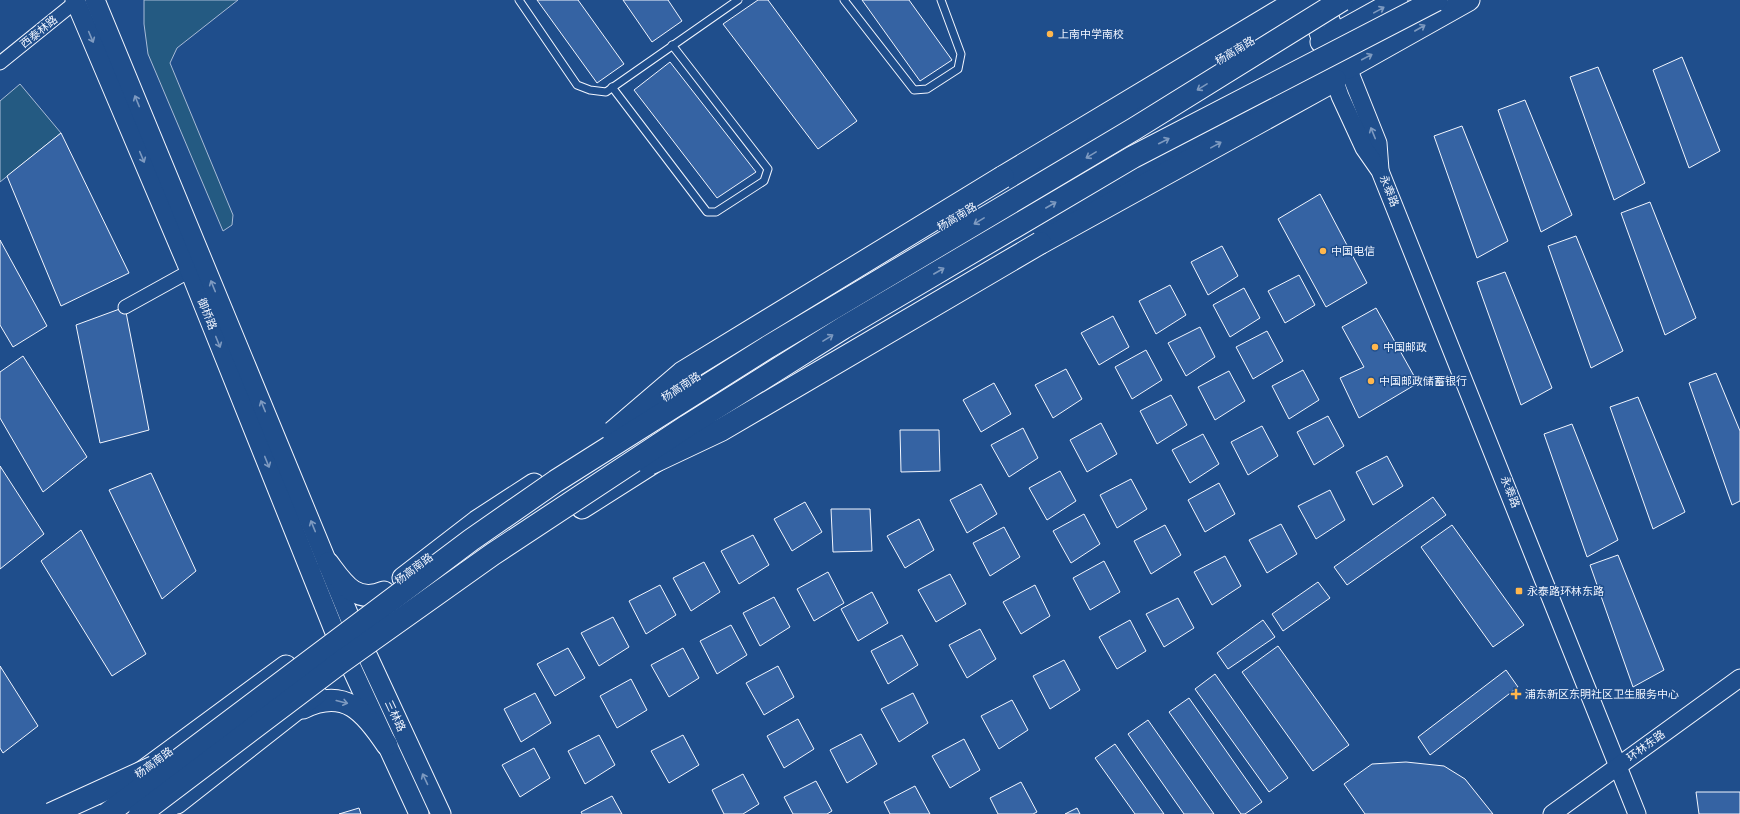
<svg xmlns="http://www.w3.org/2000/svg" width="1740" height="814" viewBox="0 0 1740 814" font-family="'Roboto Condensed','Noto Sans SC',sans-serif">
  <rect width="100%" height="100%" fill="#1f4e8c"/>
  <g fill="#245a82" stroke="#a8bbd7">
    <path d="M144,0H238L177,48L170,63L233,215L232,225L223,231L148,54L144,24Z"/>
    <path d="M20,84L61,133L0,182V101Z"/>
  </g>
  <g fill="#3563a3" stroke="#f2f6ff">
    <path d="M537,0H578L624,64L597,83Z"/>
    <path d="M623,0H668L682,21L652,42Z"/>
    <path d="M758,0H768L857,121L818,149L723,24Z"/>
    <path d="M862,0H909L952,60L920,81Z"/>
    <path d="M1682,57L1720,151L1689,168L1653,70Z"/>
    <path d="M670,62L756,172L717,198L634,90Z"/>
    <path d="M1598,67L1645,183L1614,200L1570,77Z"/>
    <path d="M1525,100L1572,215L1541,232L1498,110Z"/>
    <path d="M1462,126L1508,241L1477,258L1434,136Z"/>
    <path d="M61,133L129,273L61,306L7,176Z"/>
    <path d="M1320,194L1367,283L1326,307L1278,219Z"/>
    <path d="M1650,202L1696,318L1665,335L1621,213Z"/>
    <path d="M1576,236L1623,351L1591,368L1548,246Z"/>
    <path d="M0,240L47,326L13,347L0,325Z"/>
    <path d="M1222,246L1238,276L1208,295L1191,262Z"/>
    <path d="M1505,272L1552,388L1521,405L1477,282Z"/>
    <path d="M1299,275L1315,305L1285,323L1268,291Z"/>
    <path d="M1170,285L1186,315L1156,334L1139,301Z"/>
    <path d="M1244,288L1260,318L1230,337L1213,305Z"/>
    <path d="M125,307L149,430L100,443L76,325Z"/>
    <path d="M1376,308L1418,383L1359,418L1340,378L1364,367L1342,327Z"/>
    <path d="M1113,316L1129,347L1099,365L1081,333Z"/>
    <path d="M1200,327L1215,357L1186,376L1168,343Z"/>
    <path d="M1267,331L1283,361L1253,379L1236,347Z"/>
    <path d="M1146,350L1162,380L1132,399L1115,367Z"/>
    <path d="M23,356L87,457L43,492L0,418V372Z"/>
    <path d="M1066,369L1082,399L1053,418L1035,385Z"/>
    <path d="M1303,370L1319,400L1289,419L1272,386Z"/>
    <path d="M1229,371L1245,401L1215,420L1198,387Z"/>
    <path d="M1716,373L1740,431V501L1732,505L1689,383Z"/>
    <path d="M994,383L1011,414L981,432L963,400Z"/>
    <path d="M1171,395L1187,425L1157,444L1140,411Z"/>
    <path d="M1638,397L1685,512L1653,529L1610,407Z"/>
    <path d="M1328,416L1344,446L1314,465L1297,432Z"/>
    <path d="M1101,423L1117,454L1087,472L1070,440Z"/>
    <path d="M1572,424L1618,540L1587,557L1544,434Z"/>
    <path d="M1262,426L1278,456L1248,475L1231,442Z"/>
    <path d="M1023,428L1038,458L1009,477L991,445Z"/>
    <path d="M900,430H939L940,471L901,472Z"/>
    <path d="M1203,434L1219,464L1190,483L1172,450Z"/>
    <path d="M1387,456L1403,486L1373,505L1356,472Z"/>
    <path d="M0,466L44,534L0,569Z"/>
    <path d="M1060,471L1076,501L1047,520L1029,488Z"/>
    <path d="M151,473L196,571L162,599L109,490Z"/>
    <path d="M1131,479L1147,509L1117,528L1100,495Z"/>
    <path d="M1219,483L1235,514L1205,532L1188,500Z"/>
    <path d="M981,484L997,514L967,533L950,500Z"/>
    <path d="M1330,490L1345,520L1316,539L1298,506Z"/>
    <path d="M1433,497L1446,515L1347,585L1334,567Z"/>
    <path d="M805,502L822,532L792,551L774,519Z"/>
    <path d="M831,509H870L872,551L833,552Z"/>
    <path d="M1084,514L1100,544L1071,563L1053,531Z"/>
    <path d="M919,519L934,550L905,568L887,536Z"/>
    <path d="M1281,524L1297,554L1267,573L1249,540Z"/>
    <path d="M1165,525L1181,555L1151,574L1134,541Z"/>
    <path d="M1452,525L1524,625L1493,647L1421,547Z"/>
    <path d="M1004,527L1020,557L990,576L973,543Z"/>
    <path d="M81,530L146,654L112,676L41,561Z"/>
    <path d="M753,535L769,565L739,584L721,551Z"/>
    <path d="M1618,555L1664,670L1633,687L1590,565Z"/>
    <path d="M1225,556L1241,586L1212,605L1194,572Z"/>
    <path d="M1104,561L1120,592L1090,610L1073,578Z"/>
    <path d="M704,562L720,592L691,611L673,578Z"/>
    <path d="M828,572L844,603L814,621L797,589Z"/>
    <path d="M950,574L966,604L936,622L918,590Z"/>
    <path d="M1318,582L1330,598L1283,631L1272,614Z"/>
    <path d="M660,585L676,615L646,634L629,601Z"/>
    <path d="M1035,585L1050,616L1021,634L1003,602Z"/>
    <path d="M872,592L888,623L858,641L841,609Z"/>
    <path d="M774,597L790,627L760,646L743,613Z"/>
    <path d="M1178,598L1194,628L1164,647L1146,614Z"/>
    <path d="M613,617L629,647L599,666L581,633Z"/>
    <path d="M1130,620L1146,651L1117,669L1099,637Z"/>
    <path d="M1263,620L1275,637L1228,669L1217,653Z"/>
    <path d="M731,625L747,655L717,674L700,641Z"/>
    <path d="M980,629L996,659L967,678L949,645Z"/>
    <path d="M902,635L918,665L888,684L871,651Z"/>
    <path d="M1278,646L1349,745L1313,771L1242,672Z"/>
    <path d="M568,648L585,678L555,696L537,664Z"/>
    <path d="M683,648L699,678L669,697L651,665Z"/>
    <path d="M1064,660L1080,690L1050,709L1033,676Z"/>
    <path d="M0,666L38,726L3,753L0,748Z"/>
    <path d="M778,666L794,697L764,715L746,683Z"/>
    <path d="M1506,670L1518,687L1430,755L1418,737Z"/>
    <path d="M1215,674L1288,778L1269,792L1195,689Z"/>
    <path d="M631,679L647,710L617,728L600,696Z"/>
    <path d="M535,693L551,723L521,742L504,709Z"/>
    <path d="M913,693L928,723L899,742L881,709Z"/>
    <path d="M1189,698L1262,802L1245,814H1241L1169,712Z"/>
    <path d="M1012,700L1028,730L999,749L981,716Z"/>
    <path d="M798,719L814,749L784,768L767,736Z"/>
    <path d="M1148,720L1214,814H1184L1128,734Z"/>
    <path d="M861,734L877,764L847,783L830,750Z"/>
    <path d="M599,735L615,765L585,784L568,751Z"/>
    <path d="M683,735L699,765L669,783L651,751Z"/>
    <path d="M964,739L980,770L950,788L932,756Z"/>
    <path d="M1115,744L1164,814H1135L1095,758Z"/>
    <path d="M534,748L550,778L520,797L502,765Z"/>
    <path d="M1406,762L1444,766L1465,779L1493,814H1365L1344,784L1372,764Z"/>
    <path d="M743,774L759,804L743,814H724L712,790Z"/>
    <path d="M816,781L832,811L827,814H793L784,797Z"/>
    <path d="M1021,782L1037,812L1033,814H998L990,798Z"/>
    <path d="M915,786L930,814H890L884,802Z"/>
    <path d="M1696,792H1740V814H1699Z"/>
    <path d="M612,796L622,814H582L581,812Z"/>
    <path d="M359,808L361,814H339Z"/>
    <path d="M1077,808L1080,814H1065Z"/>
  </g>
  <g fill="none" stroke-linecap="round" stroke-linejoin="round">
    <g stroke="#f2f6ff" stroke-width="9">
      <g id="service">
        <path d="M519,0L577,85L590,90L606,92L738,0"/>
        <path d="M844,0L914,90L927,89L958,69L961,54L941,0"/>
        <path d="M612,87L707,212H716L764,181L768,169L672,45"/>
      </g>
    </g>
    <g stroke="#f2f6ff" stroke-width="15">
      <g id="minor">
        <path d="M0,63L78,0"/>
        <path d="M125,307L190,271"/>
      </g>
    </g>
    <g stroke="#f2f6ff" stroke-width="19">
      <g id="tertiary">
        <path d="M1324,0L1348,68L1378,143L1380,170"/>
        <path d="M1309,7L1340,96L1364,148L1380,171L1637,814"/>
        <path d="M1552,814L1740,678"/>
      </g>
    </g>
    <g stroke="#f2f6ff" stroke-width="21">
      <g id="secondary">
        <path d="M75,0L190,271L334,630L419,814"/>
        <path d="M95,0L350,618L441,814"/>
      </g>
    </g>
    <g stroke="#f2f6ff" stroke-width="23">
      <g id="primary">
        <path d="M1321,42L1397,0"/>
        <path d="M961,215L1309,6L1312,0"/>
        <path d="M762,395L1146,168L1329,66L1348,68L1469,0"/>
        <path d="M582,508L664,456"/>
        <path d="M328,563C343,583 355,604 384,592"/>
        <path d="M403,578L477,521L534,484"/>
        <path d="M303,708C345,687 365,712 387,745"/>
        <path d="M177,803L316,694"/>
        <path d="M85,814L286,666"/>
      </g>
    </g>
    <g stroke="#f2f6ff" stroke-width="24">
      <g id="trunk">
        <path d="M1003,177L1298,0"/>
        <path d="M1040,243L1335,80"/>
        <path d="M162,814L189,784"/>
      </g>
    </g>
    <use href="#service" stroke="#1f4e8c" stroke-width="7"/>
    <use href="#minor" stroke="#1f4e8c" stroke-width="13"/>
    <use href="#tertiary" stroke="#1f4e8c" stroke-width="17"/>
    <use href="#secondary" stroke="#1f4e8c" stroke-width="19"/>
    <use href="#primary" stroke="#1f4e8c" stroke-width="21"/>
    <use href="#trunk" stroke="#1f4e8c" stroke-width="22"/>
    <g stroke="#f2f6ff" stroke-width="24" stroke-linecap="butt">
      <g id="trunk-bridge">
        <path d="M613,432L682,373L1003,177"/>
        <path d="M649,464L721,430L1040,243"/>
        <path d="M51,814L154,767"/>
        <path d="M107,814L471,540L556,481L768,347L1134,129L1342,0"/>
        <path d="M140,814L341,662L493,554L687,426L843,328L1133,157L1436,0"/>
      </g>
    </g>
    <use href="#trunk-bridge" stroke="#1f4e8c" stroke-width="22"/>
  </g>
  <defs><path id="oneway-shaft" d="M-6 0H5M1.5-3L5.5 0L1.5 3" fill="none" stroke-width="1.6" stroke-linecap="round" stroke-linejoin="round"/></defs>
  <g stroke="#7e9ac0">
    <use href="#oneway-shaft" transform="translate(1379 10) rotate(-29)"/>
    <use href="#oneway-shaft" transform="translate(1420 28) rotate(-30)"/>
    <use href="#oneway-shaft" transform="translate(91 37) rotate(67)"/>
    <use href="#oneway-shaft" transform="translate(1367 57) rotate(-28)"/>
    <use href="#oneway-shaft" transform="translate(1202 87) rotate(148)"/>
    <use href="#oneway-shaft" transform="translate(137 101) rotate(-112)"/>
    <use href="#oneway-shaft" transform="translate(1373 133) rotate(-112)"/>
    <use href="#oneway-shaft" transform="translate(1164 141) rotate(-27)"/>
    <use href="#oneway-shaft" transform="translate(1216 145) rotate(-29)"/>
    <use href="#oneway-shaft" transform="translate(1091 155) rotate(149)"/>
    <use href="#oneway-shaft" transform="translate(142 157) rotate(67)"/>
    <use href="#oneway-shaft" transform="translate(1051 205) rotate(-30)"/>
    <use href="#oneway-shaft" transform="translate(979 221) rotate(149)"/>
    <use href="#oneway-shaft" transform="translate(939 271) rotate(-30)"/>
    <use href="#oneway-shaft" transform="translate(213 286) rotate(-112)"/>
    <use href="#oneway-shaft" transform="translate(828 338) rotate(-32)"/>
    <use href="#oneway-shaft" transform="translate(218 342) rotate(68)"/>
    <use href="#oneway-shaft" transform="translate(263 406) rotate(-112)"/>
    <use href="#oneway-shaft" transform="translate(267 462) rotate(68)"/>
    <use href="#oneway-shaft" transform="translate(313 526) rotate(-112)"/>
    <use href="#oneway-shaft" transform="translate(342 702) rotate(14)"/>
    <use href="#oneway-shaft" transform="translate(425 779) rotate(-115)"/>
  </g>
  <g fill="#ffb74d" stroke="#1f4e8c" stroke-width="1.5">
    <circle cx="1050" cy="34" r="4"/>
    <circle cx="1323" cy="251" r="4"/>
    <circle cx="1375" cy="347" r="4"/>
    <circle cx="1371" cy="381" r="4"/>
    <rect x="1515" y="587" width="8" height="8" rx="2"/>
    <path d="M1514 688h4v4h4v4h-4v4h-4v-4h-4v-4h4z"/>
  </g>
  <g text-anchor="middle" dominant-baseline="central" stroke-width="3" stroke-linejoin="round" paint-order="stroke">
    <g font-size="11" fill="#f2f6ff" stroke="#1f4e8c">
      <text transform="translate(39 32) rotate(-39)">西泰林路</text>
      <text transform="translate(1235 51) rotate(-31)">杨高南路</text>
      <text transform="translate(1389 191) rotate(68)">永泰路</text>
      <text transform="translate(957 217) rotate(-31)">杨高南路</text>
      <text transform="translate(207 314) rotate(68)">御桥路</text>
      <text transform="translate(681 387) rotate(-33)">杨高南路</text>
      <text transform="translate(1510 492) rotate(68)">永泰路</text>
      <text transform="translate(414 569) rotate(-37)">杨高南路</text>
      <text transform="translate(395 716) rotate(65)">三林路</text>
      <text transform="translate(1646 746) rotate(-36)">环林东路</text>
      <text transform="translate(154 763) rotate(-36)">杨高南路</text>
    </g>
    <g font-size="11" fill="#f2f6ff" stroke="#1f4e8c" text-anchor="start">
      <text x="1058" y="34">上南中学南校</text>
      <text x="1331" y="251">中国电信</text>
      <text x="1383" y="347">中国邮政</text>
      <text x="1379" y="381">中国邮政储蓄银行</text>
      <text x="1527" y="591">永泰路环林东路</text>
      <text x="1525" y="694">浦东新区东明社区卫生服务中心</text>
    </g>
  </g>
</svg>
